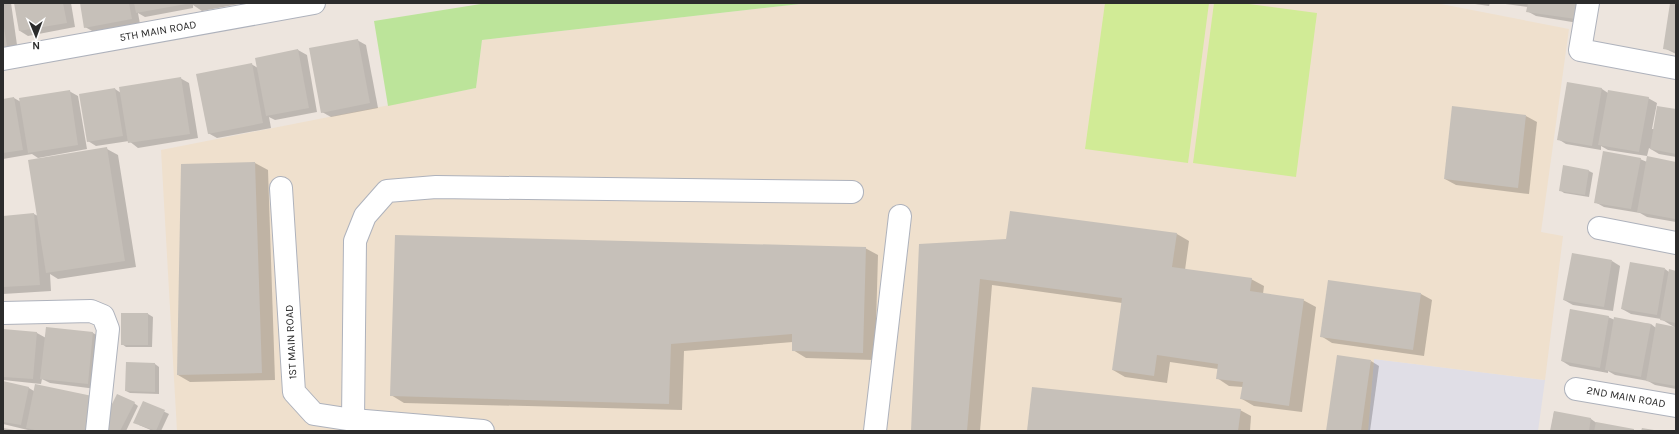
<svg xmlns="http://www.w3.org/2000/svg" width="1679" height="434" viewBox="0 0 1679 434" font-family="Karla,sans-serif">
  <rect width="100%" height="100%" fill="#ede5de"/>
  <path fill="#e0dee6" d="M1374,359L1545,380L1538,431H1368Z"/>
  <path fill="#efe0cd" d="M809,3H1436L1569,29L1541,232L1563,236L1545,380L1374,359L1368,431H177L161,150L476,88L482,40Z"/>
  <path fill="#bce49a" d="M487,3H809L482,40L476,88L388,106L374,21Z"/>
  <g fill="#d1eb96">
    <path d="M1105,3H1209L1188,163L1085,149Z"/>
    <path d="M1214,3H1241L1317,13L1296,177L1193,163Z"/>
  </g>
  <g fill="#0003">
    <path d="M3,3H11L19,59L3,61Z"/>
    <path d="M15,3H71L75,27L28,36L20,31Z"/>
    <path d="M81,3H244L202,11L193,5V8L145,17L138,13L140,24L94,32L85,27Z"/>
    <path d="M1468,3H1490L1489,6Z"/>
    <path d="M1498,3H1587L1584,24L1536,16L1527,11L1528,7Z"/>
    <path d="M1671,3H1676V54L1664,48Z"/>
    <path d="M357,40L366,45L378,108L331,117L322,112Z"/>
    <path d="M298,50L307,55L317,112L275,120L269,117L271,128L217,138L208,133L251,64L258,68Z"/>
    <path d="M180,78L189,83L198,138L138,148L129,141L96,146L88,141L115,89L121,93Z"/>
    <path d="M1568,84L1602,89L1608,93L1648,98L1657,103L1652,129H1654L1676,110V157L1659,154L1649,148L1647,156L1608,150L1601,146V150L1566,144L1558,139Z"/>
    <path d="M69,91L78,96L87,149L38,158L32,154L3,159V100L14,98L21,102Z"/>
    <path d="M1526,116L1537,122L1529,194L1456,185L1445,179Z"/>
    <path d="M107,149L118,155L136,267L58,279L50,274L51,291L3,294V217L34,214L38,216Z"/>
    <path d="M1648,158L1676,163V222L1647,217L1640,213L1604,207L1595,202L1640,159L1647,162Z"/>
    <path d="M255,163L268,170L275,380L190,382L178,375L182,165Z"/>
    <path d="M1564,166L1589,171L1593,173L1589,197L1564,193L1560,190Z"/>
    <path d="M1177,234L1189,241L1185,270L1251,279L1264,286L1263,294L1303,300L1316,307L1302,412L1254,406L1242,399L1243,387L1229,386L1217,378L1218,369L1170,362L1167,383L1125,377L1113,370L1122,303L992,285L980,431H912L920,245Z"/>
    <path d="M865,248L878,255L875,360L806,358L793,350V342L684,351L682,410L404,403L391,395Z"/>
    <path d="M1612,261L1620,266L1613,311L1573,305L1564,300Z"/>
    <path d="M1665,269L1669,272H1676V389L1655,385L1648,381L1615,375L1608,371V373L1570,366L1562,361L1608,317L1615,320L1651,324L1656,328L1674,327L1661,319L1631,314L1622,309Z"/>
    <path d="M1421,294L1432,300L1424,356L1332,343L1321,336Z"/>
    <path d="M122,314H148L153,317L152,347H126L122,344Z"/>
    <path d="M47,328L93,333L102,338L96,389L50,383L42,379L41,384L3,380V330L37,333L46,338Z"/>
    <path d="M1371,361L1379,366L1370,431H1327Z"/>
    <path d="M155,364L159,367V394L130,393L126,391Z"/>
    <path d="M3,382L29,388L99,431H32L3,424Z"/>
    <path d="M144,402L169,414L161,431H153L139,425Z"/>
    <path d="M134,403L138,406L126,431H103Z"/>
    <path d="M1240,410L1251,416L1250,431H1028Z"/>
    <path d="M1554,412L1591,419L1598,424L1635,431H1551Z"/>
  </g>
  <g fill="#c6c0b9">
    <path d="M14,3H63L67,23L19,31Z"/>
    <path d="M80,3H129L132,19L84,28Z"/>
    <path d="M134,3H186V4L136,13Z"/>
    <path d="M1528,3H1578L1576,19L1526,12Z"/>
    <path d="M1670,3H1676V51L1663,49Z"/>
    <path d="M3,21L8,53H3Z"/>
    <path d="M358,39L370,103L321,113L309,48Z"/>
    <path d="M298,49L309,108L266,116L255,58Z"/>
    <path d="M252,63L263,123L208,134L196,74Z"/>
    <path d="M181,77L190,134L128,143L119,87Z"/>
    <path d="M1567,82L1602,88L1592,146L1557,140Z"/>
    <path d="M115,88L123,136L87,142L79,94Z"/>
    <path d="M70,90L78,145L28,153L19,98Z"/>
    <path d="M1608,90L1649,97L1639,152L1598,145Z"/>
    <path d="M14,97L23,150L3,153V99Z"/>
    <path d="M1452,106L1526,115L1518,188L1444,179Z"/>
    <path d="M1657,106L1676,109V154L1650,149Z"/>
    <path d="M107,147L125,261L46,273L28,160Z"/>
    <path d="M1603,151L1641,158L1631,209L1594,203Z"/>
    <path d="M1647,156L1676,162L1675,219L1637,212Z"/>
    <path d="M255,162L262,373L177,375L181,164Z"/>
    <path d="M1563,165L1589,170L1585,195L1559,191Z"/>
    <path d="M1010,211L1177,233L1172,267L1252,278L1250,291L1304,299L1289,406L1240,399L1243,382L1216,379L1218,364L1157,355L1154,376L1112,370L1122,298L980,279L967,431H911L919,244L1006,239Z"/>
    <path d="M34,213L40,285L3,287V216Z"/>
    <path d="M395,235L866,247L863,353L792,351V334L671,344L669,404L390,396Z"/>
    <path d="M1572,253L1612,260L1604,307L1563,300Z"/>
    <path d="M1630,262L1665,268L1657,315L1621,309Z"/>
    <path d="M1669,269L1676,271V323L1660,320Z"/>
    <path d="M1328,280L1421,293L1413,350L1320,337Z"/>
    <path d="M1570,309L1609,316L1600,368L1561,361Z"/>
    <rect x="121" y="313" width="27" height="32"/>
    <path d="M1614,317L1651,324L1641,377L1605,370Z"/>
    <path d="M1656,323L1676,327V386L1646,381Z"/>
    <path d="M46,327L93,332L88,384L40,379Z"/>
    <path d="M3,329L37,332L33,379L3,377Z"/>
    <path d="M1337,355L1371,360L1361,431H1326Z"/>
    <path d="M126,362L155,363V392L125,391Z"/>
    <path d="M3,381L29,387L21,425L3,422Z"/>
    <path d="M35,384L97,397L90,431H39L26,428Z"/>
    <path d="M1032,387L1241,409L1238,431H1027Z"/>
    <path d="M117,394L135,402L120,431H102L99,430Z"/>
    <path d="M143,401L165,410L156,431L133,423Z"/>
    <path d="M1554,411L1591,418L1589,431H1550Z"/>
    <path d="M1596,422L1634,429V431H1594Z"/>
    <path d="M3,428L15,430V431H3Z"/>
    <path d="M1642,428L1654,430V431H1641Z"/>
  </g>
  <g fill="none" stroke-linecap="round" stroke-linejoin="round">
    <g stroke="#aeb2bc" stroke-width="24">
      <g id="minor">
        <path d="M1588,3L1580,50L1676,68"/>
        <path d="M3,59L314,3"/>
        <path d="M281,188L294,392L314,414L353,420L483,431"/>
        <path d="M1599,228L1676,243"/>
        <path d="M3,313L91,311L103,316L108,329L97,431"/>
        <path d="M1576,389L1676,406"/>
        <path d="M353,420L355,241L365,216L387,191L436,187L852,192"/>
        <path d="M875,431L900,216"/>
      </g>
    </g>
    <use href="#minor" stroke="#fff" stroke-width="22"/>
  </g>
  <g text-anchor="middle" dominant-baseline="central" stroke-width="3.5" stroke-linejoin="round" paint-order="stroke">
    <g font-size="11" fill="#2c2c2c" stroke="#fff">
      <text transform="translate(158 31) rotate(-10)">5TH MAIN ROAD</text>
      <text transform="translate(291 342) rotate(-93)">1ST MAIN ROAD</text>
      <text transform="translate(1626 397) rotate(10)">2ND MAIN ROAD</text>
    </g>
  </g>
  <rect width="1679" height="434" fill="none" stroke="#2c2c2c" stroke-width="8"/>
  <g transform="translate(36 36) rotate(179)" stroke="#ffffff" stroke-width="3" paint-order="stroke">
  <path d="M0-3L7 15L0 10L-7 15Z" fill="#2c2c2c"/>
  <text y="-6" font-size="11" font-weight="bold" text-anchor="middle" fill="#2c2c2c">N</text>
  </g>
</svg>
